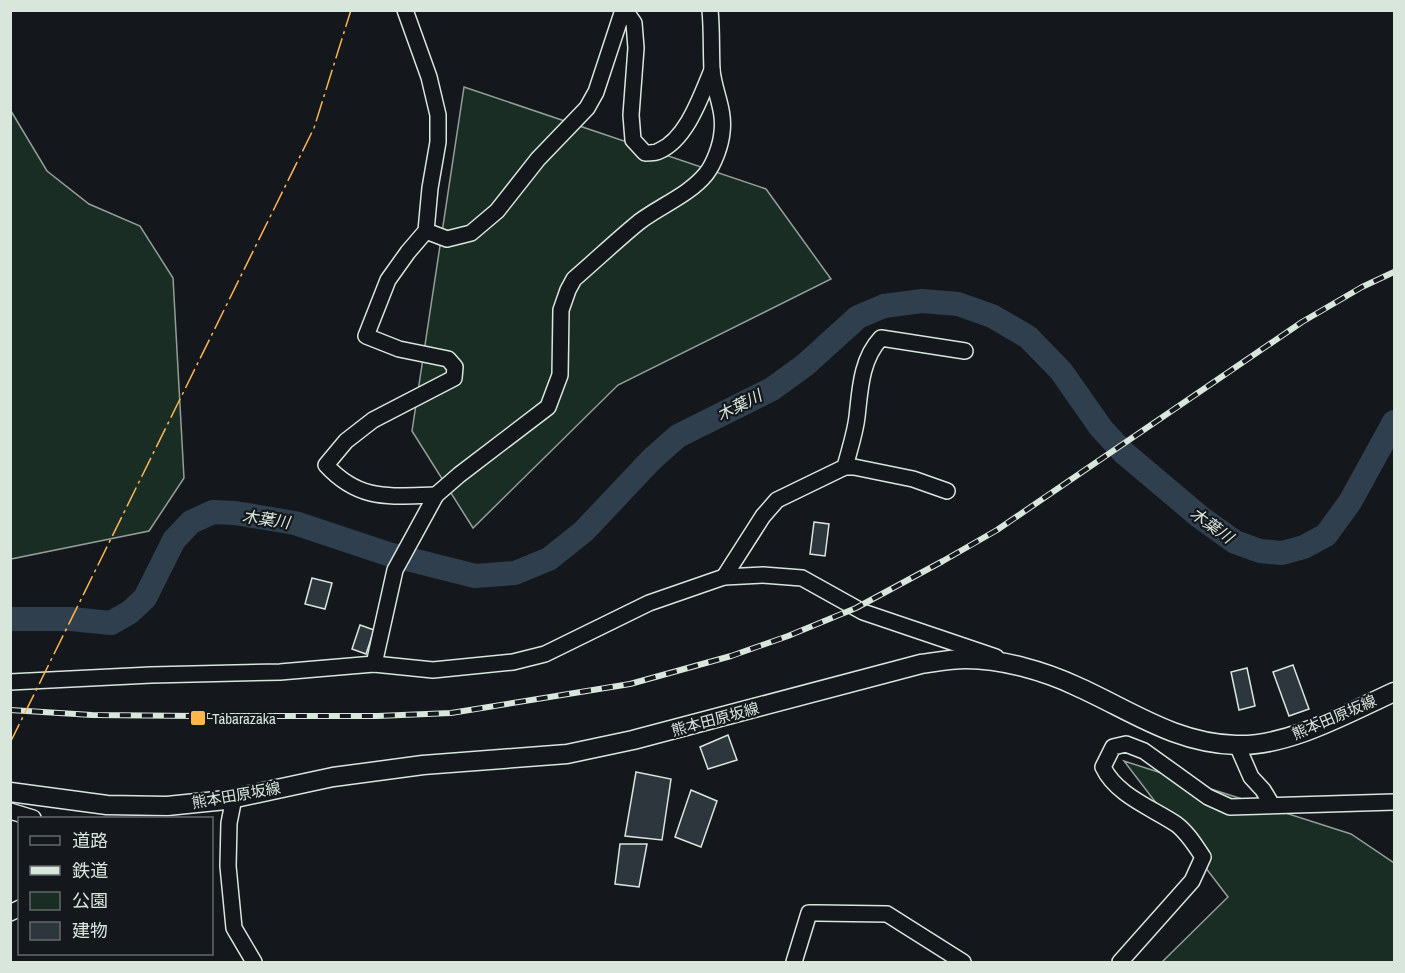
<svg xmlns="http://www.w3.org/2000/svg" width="1405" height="973" viewBox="0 0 1405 973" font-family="'Archivo Narrow','Noto Sans JP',sans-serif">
  <rect width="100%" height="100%" fill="#14181c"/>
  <g fill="#1a2d24" stroke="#939e99" stroke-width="1.5">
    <path d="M464,87L766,189L831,279L618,385L473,528L412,431Z"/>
    <path d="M11,111L47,171L89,204L140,226L173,278L184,478L149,531L11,559Z"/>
    <path d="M1124,761L1351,834L1394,863V962H1162L1228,897Z"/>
  </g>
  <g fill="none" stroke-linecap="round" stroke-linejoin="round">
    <path stroke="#2f3f4d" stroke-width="24" d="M10,619H71L111,623L130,612L145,598L174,540L191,522L213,512L235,513L295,523L388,554L475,576L515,573L549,559L584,531L652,459L678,436L772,389L805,365L858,317L884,306L922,301L958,304L992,316L1028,337L1061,371L1101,428L1123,452L1200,517L1235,542L1260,551L1282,553L1304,547L1326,535L1350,502L1394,422"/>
  </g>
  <g fill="#2c363c" stroke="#d8e6dc" stroke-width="1.5">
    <path d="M814,522L829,524L825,556L810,554Z"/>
    <path d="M312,578L332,583L325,609L305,604Z"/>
    <path d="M360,625L374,630L366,654L352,649Z"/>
    <path d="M1293,665L1309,709L1289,716L1273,672Z"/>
    <path d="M1247,668L1255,706L1239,710L1231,672Z"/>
    <path d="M728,735L737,760L708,769L700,747Z"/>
    <path d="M636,772L671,779L662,840L625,836Z"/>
    <path d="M691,790L717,801L701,847L675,837Z"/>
    <path d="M620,844H647L639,887L615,884Z"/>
  </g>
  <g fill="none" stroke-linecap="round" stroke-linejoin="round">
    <g stroke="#d8e6dc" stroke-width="18">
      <g id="minor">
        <path d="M405,10L429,77L438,115V142L430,188L426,231L408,252L388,280L366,336L399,349L448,359L455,367L454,378L373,420L346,441L326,465C360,502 390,496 436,495"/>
        <path d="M625,10L634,23L636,48L631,115L633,140L645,153C649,153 656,153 659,151C687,139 701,96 712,70"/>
        <path d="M426,231L447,239L471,233L497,211L538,159L587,108L596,92L623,10"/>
        <path d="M845,467C849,451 855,434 857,417C860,390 861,359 881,338L965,351"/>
        <path d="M724,577L763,516L777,500L845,467H854L913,479L947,491"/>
        <path d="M374,664L395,570L436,495L459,475L548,407L560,375L561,310L568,290L574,279C596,260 617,240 639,222C660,206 689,195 706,174C714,164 721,145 722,132C725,110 714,91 712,70C711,50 712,30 710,10"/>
        <path d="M10,682L151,675L280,672L374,664L433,670L513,662L545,654L649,603L724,577L763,575L802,578L863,612L996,657"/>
        <path d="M1237,745L1251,777L1263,790L1272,805"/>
        <path d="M234,798L229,823L228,866L234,928L254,962"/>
        <path d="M10,811L33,818"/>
        <path d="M10,913L20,908"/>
        <path d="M794,962L809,913H817L887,914L963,962"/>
        <path d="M1120,962L1192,881L1203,857C1195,845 1187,832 1176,824C1152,808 1116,795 1103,767L1113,747L1126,744L1144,751L1208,797L1230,807L1394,802"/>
      </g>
    </g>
    <g stroke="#d8e6dc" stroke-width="21">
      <path id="major" d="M10,792L107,805L167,806L226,800L333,777L423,765L567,754L633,740L921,664C936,662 951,659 966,659C1002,659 1044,671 1076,686C1130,710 1174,743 1236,745C1288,747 1348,713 1394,692"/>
    </g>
    <use href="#minor" stroke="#14181c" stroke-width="15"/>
    <use href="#major" stroke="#14181c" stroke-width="18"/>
    <g stroke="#d8e6dc" stroke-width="6">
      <path id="rail" d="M10,710L92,715L198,716H377L451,713L630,684L731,656L788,636L856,608L943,561L997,530L1302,322L1362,287L1394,272"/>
    </g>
    <use href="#rail" stroke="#14181c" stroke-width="4" stroke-dasharray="11" stroke-linecap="butt"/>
    <path stroke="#ffb74d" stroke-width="1.5" stroke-dasharray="21 4.5 3 4.5" stroke-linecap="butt" d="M10,743L314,128L351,10"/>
  </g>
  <rect fill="#ffb74d" stroke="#14181c" stroke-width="2" x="190" y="710" width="16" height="16" rx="3"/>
  <g text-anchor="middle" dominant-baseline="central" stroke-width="4.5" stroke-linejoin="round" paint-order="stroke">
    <g font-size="15" fill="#d8e6dc" stroke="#14181c">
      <text transform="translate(1334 717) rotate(-23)">熊本田原坂線</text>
      <text transform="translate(715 719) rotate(-15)">熊本田原坂線</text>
      <text transform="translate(236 795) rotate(-10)">熊本田原坂線</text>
    </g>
    <g font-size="15" fill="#d8e6dc" stroke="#14181c" text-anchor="start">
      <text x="212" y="718">Tabarazaka</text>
    </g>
    <g font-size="16" font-style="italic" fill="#d8e6dc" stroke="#14181c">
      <text transform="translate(739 405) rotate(-27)">木葉川</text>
      <text transform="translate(266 519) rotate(8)">木葉川</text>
      <text transform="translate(1212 525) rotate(36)">木葉川</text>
    </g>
  </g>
  <rect width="1405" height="973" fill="none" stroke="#d8e6dc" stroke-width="24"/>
  <rect x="18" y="817" width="195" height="138" fill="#14181c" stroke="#626a69" stroke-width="1.5"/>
  <rect x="30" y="836" width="30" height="9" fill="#14181c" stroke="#626a69" stroke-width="1.5"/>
  <text x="72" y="847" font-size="18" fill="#d8e6dc">道路</text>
  <rect x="30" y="866" width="30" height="9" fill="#d8e6dc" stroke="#626a69" stroke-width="1.5"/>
  <text x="72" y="877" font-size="18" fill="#d8e6dc">鉄道</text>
  <rect x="30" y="892" width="30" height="18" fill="#1a2d24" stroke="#626a69" stroke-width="1.5"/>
  <text x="72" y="907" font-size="18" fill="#d8e6dc">公園</text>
  <rect x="30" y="922" width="30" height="18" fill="#2c363c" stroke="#626a69" stroke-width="1.5"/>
  <text x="72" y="937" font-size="18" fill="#d8e6dc">建物</text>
</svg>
